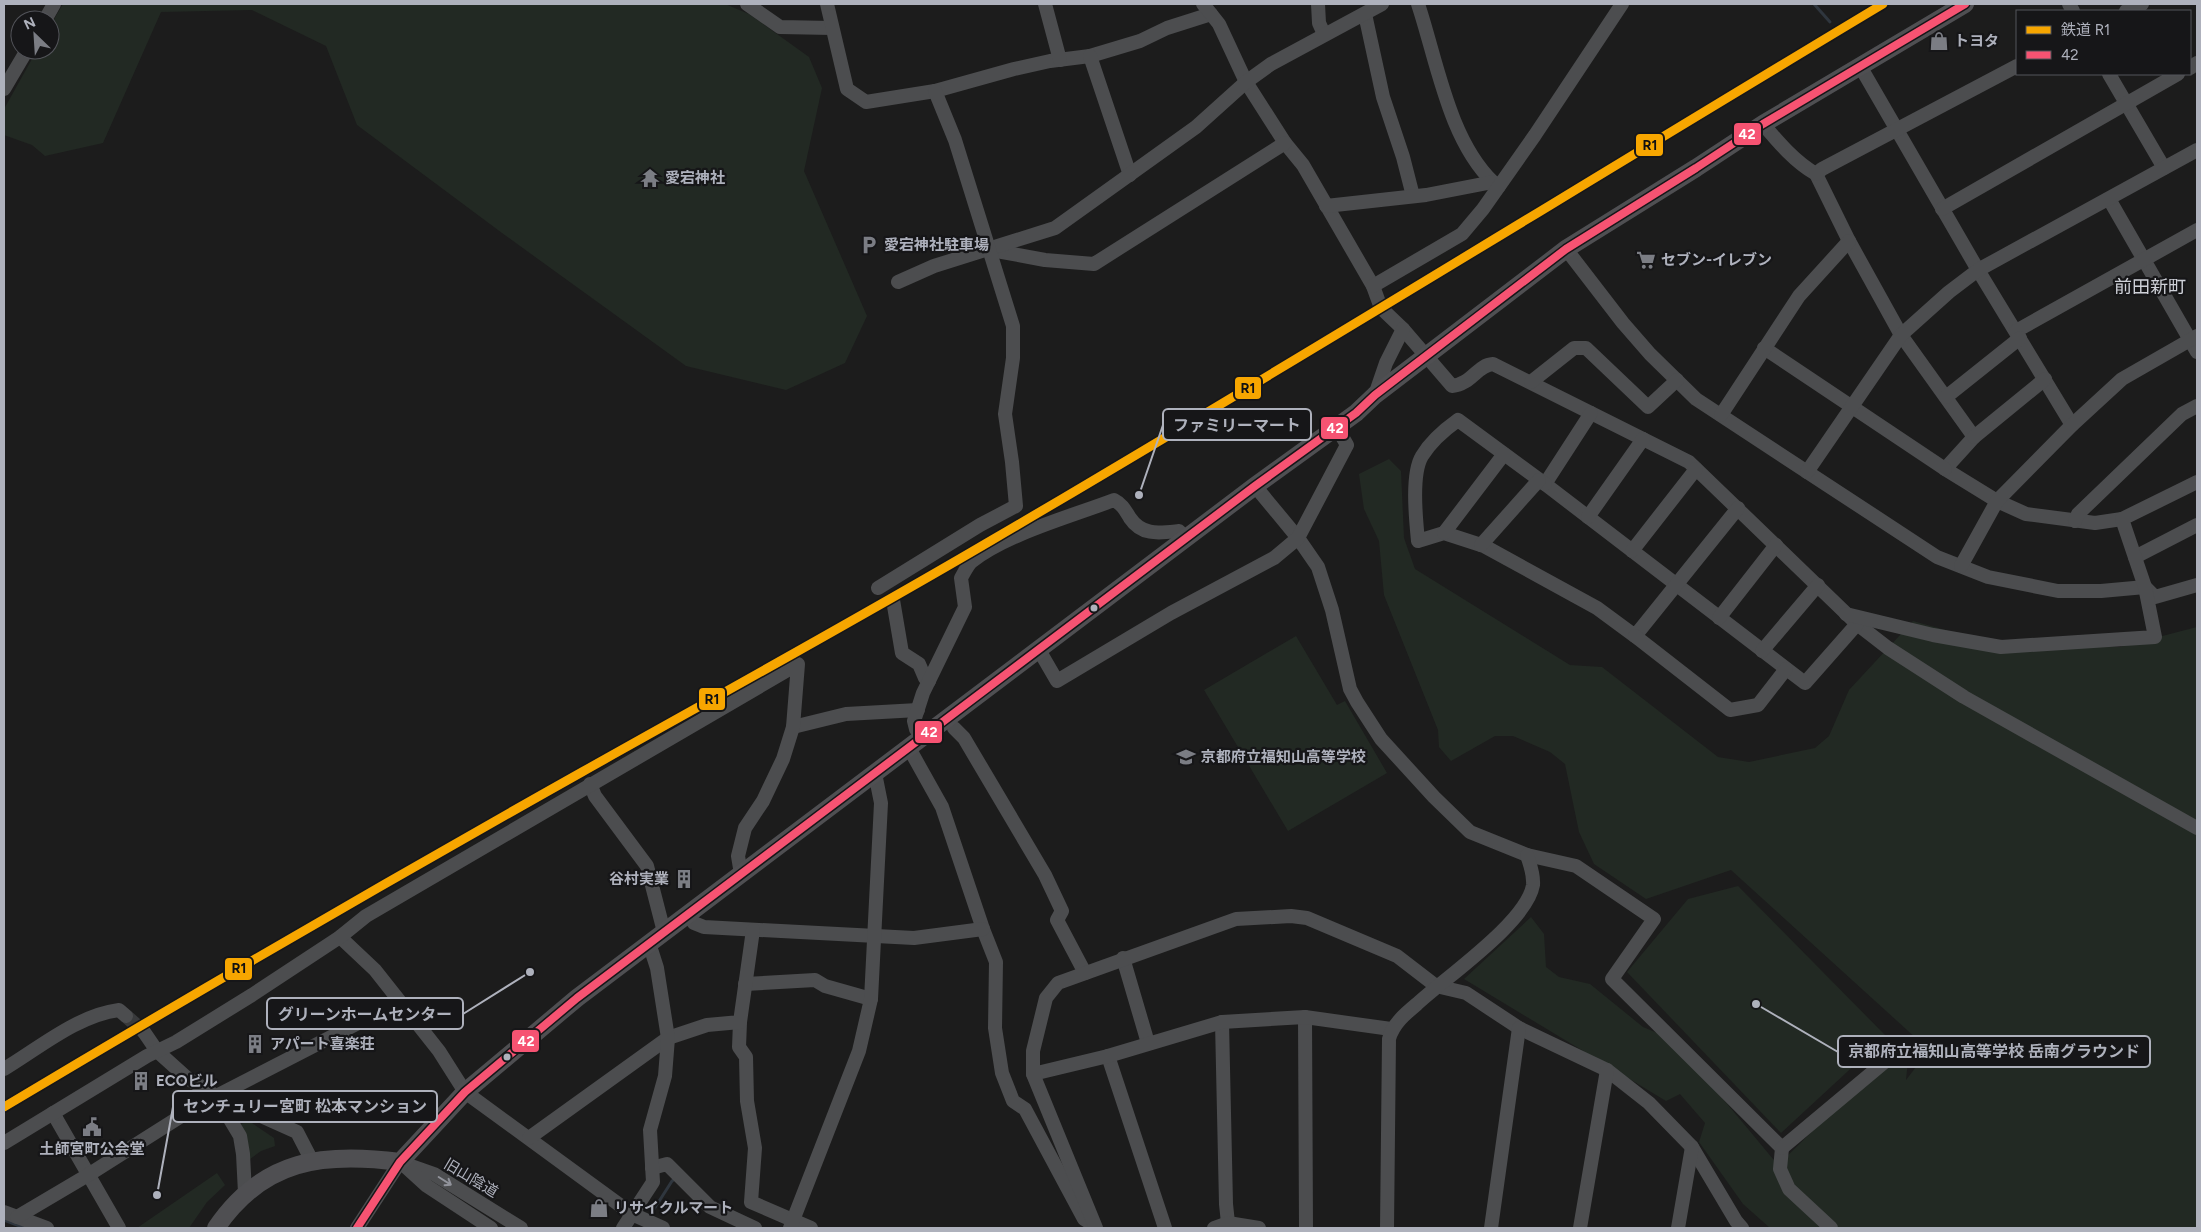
<svg xmlns="http://www.w3.org/2000/svg" width="2201" height="1232" viewBox="0 0 2201 1232" font-family="Figtree,'Noto Sans JP',sans-serif">
  <rect width="100%" height="100%" fill="#1c1c1c"/>
  <g fill="#222923">
    <path d="M63,4H725L749,14L809,57L822,88L804,171L867,316L845,363L786,390L686,366L502,233L357,125L326,46L252,10L161,12L103,143L45,156L32,145L4,135V109L37,50H50V26Z"/>
    <path d="M1389,459L1401,471L1404,538L1415,569L1570,665L1602,667L1718,757L1749,762L1815,748L1829,736L1849,690L1913,621L1996,644L2120,647L2197,627V1228H1770L1743,1204L1699,1142L1705,1123L1680,1094L1666,1101L1464,979L1531,917L1544,934L1546,967L1559,977L1590,984L1643,1027L1674,1040L1778,1165L1890,1055L1908,1061L1906,1080L1929,1050L1731,870L1646,899L1594,864L1579,832L1565,764L1550,752L1513,736H1495L1451,761L1439,747L1438,730L1384,595L1379,541L1364,509L1359,474Z"/>
    <path d="M1296,636L1337,705L1345,701L1387,773L1288,831L1204,690Z"/>
    <path d="M1738,886L1886,1036L1781,1133L1627,972L1688,899Z"/>
    <path d="M249,1121L274,1138L275,1146L261,1151L250,1159L241,1124Z"/>
    <path d="M217,1173L225,1185L207,1202L189,1228H137Z"/>
  </g>
  <g fill="none" stroke-linecap="round" stroke-linejoin="round">
    <g stroke="#2f363e" stroke-width="3">
      <path d="M1814,4L1830,22"/>
      <path d="M649,1217L672,1181L675,1179L677,1181"/>
      <path d="M4,1220L25,1228"/>
    </g>
    <path stroke="#393a3c" stroke-width="14" stroke-dasharray="14 7" stroke-linecap="butt" d="M126,1016L144,1032"/>
    <g stroke="#4c4d4f" stroke-width="14">
      <path d="M747,4L780,27L832,28"/>
      <path d="M827,4L847,89L866,102L935,91L1014,69L1050,61L1090,56L1140,41L1167,28L1211,14"/>
      <path d="M1045,4L1060,60"/>
      <path d="M1203,4L1219,24L1246,82L1285,143L1303,165L1373,286L1381,308L1403,329L1452,386C1472,384 1477,365 1493,364L1689,462L1857,624L1888,648L1964,697L2197,828"/>
      <path d="M1318,4L1319,23L1324,34"/>
      <path d="M1418,4C1437,61 1449,140 1493,182"/>
      <path d="M2069,4L2073,11"/>
      <path d="M2126,11L2142,4"/>
      <path d="M1365,14L1383,97L1403,157L1413,196"/>
      <path d="M45,20L54,4"/>
      <path d="M1090,56L1130,175"/>
      <path d="M1860,66L1978,270L2072,425"/>
      <path d="M2190,68L2197,63"/>
      <path d="M2109,74L2164,168"/>
      <path d="M4,89L27,50"/>
      <path d="M1763,124C1778,142 1795,162 1816,174L1849,241L1901,335L1974,437L1945,469L1997,501L2026,514L2095,523L2122,519"/>
      <path d="M1816,174L1822,169L2017,66"/>
      <path d="M2109,199L2197,352"/>
      <path d="M1326,206L1426,195L1493,182L1499,186"/>
      <path d="M1942,209L2178,74"/>
      <path d="M1566,249L1623,323L1650,354L1696,399L1937,557L1988,577L2058,591H2101L2145,587L2155,597L2197,585"/>
      <path d="M991,250L1045,260L1094,264L1285,143"/>
      <path d="M898,282L934,266L1055,228L1196,127L1246,82L1271,64L1382,4"/>
      <path d="M1373,286L1462,234L1483,209L1535,135L1622,4"/>
      <path d="M2016,331L2197,230"/>
      <path d="M1764,348L1945,469"/>
      <path d="M1531,382L1574,348H1586L1648,407L1677,380"/>
      <path d="M1375,395L1386,363L1403,329"/>
      <path d="M1946,397L2020,338"/>
      <path d="M1591,413L1545,484L1805,683L1857,624"/>
      <path d="M1721,415L1799,296L1849,241"/>
      <path d="M1974,437L2045,379"/>
      <path d="M1807,472L1901,335L1949,292L1978,270L2197,150"/>
      <path d="M1545,484L1458,420C1444,430 1431,441 1422,456C1411,474 1416,520 1418,541L1444,533L1484,546L1597,608L1635,636L1738,508"/>
      <path d="M1255,486L1298,538L1318,567L1332,610L1350,689L1357,702L1381,739L1434,797L1470,832L1527,855L1576,866L1654,919L1612,979L1782,1148L1780,1169L1789,1189L1831,1228"/>
      <path d="M1588,517L1643,439"/>
      <path d="M2075,521L2078,514L2182,414L2197,406"/>
      <path d="M1444,533L1504,454"/>
      <path d="M1481,545L1539,480"/>
      <path d="M1632,551L1696,469"/>
      <path d="M2135,557L2197,525"/>
      <path d="M1961,566L1997,501L2072,425L2122,379L2197,336"/>
      <path d="M878,588L980,525L1016,506L1012,462L1005,414L1013,358V326L955,140L935,91"/>
      <path d="M893,600L902,653L919,664L925,678L929,681"/>
      <path d="M1846,614L1933,635L2001,647L2155,637L2145,587L2122,519L2197,482"/>
      <path d="M1719,618L1776,545"/>
      <path d="M1635,636L1730,710L1758,705L1786,669"/>
      <path d="M1039,650L1057,681L1171,613L1274,558L1298,538L1347,445L1336,426"/>
      <path d="M1762,651L1818,585"/>
      <path d="M793,727L846,714L918,710"/>
      <path d="M954,728L964,738L1045,875L1062,911L1057,920L1085,973"/>
      <path d="M922,738L916,729L914,721L923,693L965,607L961,578C964,573 967,566 971,562C1006,534 1072,516 1114,500C1122,504 1125,510 1130,518C1142,536 1159,533 1179,531L1185,539"/>
      <path d="M909,748L942,807L983,929L996,962L995,1028L1002,1073L1013,1101L1025,1109L1084,1219L1089,1222"/>
      <path d="M590,784L595,796L647,866L664,932"/>
      <path d="M688,914L694,923L704,927L914,938L983,929"/>
      <path d="M340,937L375,970L439,1051L465,1092L632,1214L663,1228"/>
      <path d="M1123,958L1148,1043"/>
      <path d="M745,984L815,980L825,986L871,999"/>
      <path d="M1305,1017L1306,1228"/>
      <path d="M740,1022L739,1047L746,1057L747,1101L755,1148L751,1202L811,1228"/>
      <path d="M1222,1022L1226,1204L1228,1223"/>
      <path d="M144,1032L157,1051L187,1078L216,1096L297,1132L312,1161"/>
      <path d="M1108,1056L1165,1228"/>
      <path d="M4,1069C39,1048 78,1015 119,1010L126,1016"/>
      <path d="M1033,1074L1108,1056L1222,1022L1305,1017L1391,1029"/>
      <path d="M216,1096L240,1136L243,1154L245,1193"/>
      <path d="M53,1113L119,1228"/>
      <path d="M529,1138L668,1038L707,1025L740,1022L753,930"/>
      <path d="M4,1143L147,1056L176,1042L252,995L340,937L366,916L798,664L793,727L783,759L763,801L745,828L738,856L741,874"/>
      <path d="M1782,1148L1899,1050L1914,1054"/>
      <path d="M400,1162L434,1174L521,1228"/>
      <path d="M405,1166L427,1186L491,1228"/>
      <path d="M652,1168L667,1164L710,1207L755,1228"/>
      <path d="M4,1212L47,1228"/>
      <path d="M17,1217L88,1175L197,1106L399,1002"/>
      <path d="M357,1228L400,1162"/>
      <path d="M623,1228L653,1182L650,1130L665,1076L668,1038L657,968L649,943"/>
      <path d="M790,1228L859,1051L871,999L881,803L875,773"/>
      <path d="M1096,1228L1033,1074V1051L1046,998L1058,983L1236,919L1291,916L1307,918L1397,956L1436,986L1466,993L1519,1028L1607,1070L1649,1103L1692,1147L1736,1221L1742,1228"/>
      <path d="M1214,1228L1228,1223L1259,1228"/>
      <path d="M1387,1228L1389,1039C1393,1024 1405,1014 1417,1004C1446,977 1527,922 1533,885C1534,874 1530,865 1527,855"/>
      <path d="M1491,1228L1519,1028"/>
      <path d="M1580,1228L1607,1070"/>
      <path d="M1678,1228L1692,1147"/>
    </g>
    <path stroke="#4f4f52" stroke-width="18" d="M216,1228C263,1159 323,1152 400,1162L465,1092L577,998L1255,486L1356,413L1375,395L1566,249L1696,168L1763,124L1965,4"/>
    <g stroke="#161618" stroke-width="11">
      <path id="bus-1" d="M357,1228L400,1162L465,1092L577,998L1255,486L1356,413L1375,395L1566,249L1696,168L1763,124L1965,4"/>
    </g>
    <use href="#bus-1" stroke="#f65372" stroke-width="8"/>
    <g stroke="#161618" stroke-width="12">
      <path id="rail-1" d="M4,1107C195,993 388,881 582,772C719,695 856,620 992,540C1291,365 1586,182 1883,4"/>
    </g>
    <use href="#rail-1" stroke="#f7a600" stroke-width="9"/>
  </g>
  <defs><path id="oneway-shaft" d="M-6 0H5M1.5-3L5.5 0L1.5 3" fill="none" stroke-width="1.6" stroke-linecap="round" stroke-linejoin="round" transform="scale(1.25)"/></defs>
  <use stroke="#91939b" href="#oneway-shaft" transform="translate(445 1181) rotate(32)"/>
  <defs>
    <g id="shop-bare" transform="scale(1.5)"><path d="M-5-2.5h2.3a2.7 3.5 0 0 1 5.4 0H5L5.5 6h-11ZM-1.5-2.5h3a1.5 2.3 0 0 0-3 0Z" fill="#7b7d84" stroke="#161618" stroke-width="2.5" paint-order="stroke"/></g>
    <g id="temple-bare" transform="scale(1.5)"><path d="M0-6L5-2H3V0L6.5 2.5H4V6H1.5V3h-3V6H-4V2.5H-6.5L-3 0V-2H-5Z" fill="#7b7d84" stroke="#161618" stroke-width="2.5" paint-order="stroke"/></g>
    <g id="parking-bare" transform="scale(1.5)"><path d="M-3.5-5.5H1a3.5 3.5 0 0 1 0 7H-1V5.5H-3.5ZM-1-3.4V-.6H.8a1.4 1.4 0 0 0 0-2.8Z" fill="#7b7d84" stroke="#161618" stroke-width="2.5" paint-order="stroke"/></g>
    <g id="supermarket-bare" transform="scale(1.5)"><path d="M-6-5.5h2.5l.6 2H6L4.5 2H-2.5L-4.4-4H-6ZM-1.5 3.2a1.3 1.3 0 1 0 .1 0ZM3 3.2a1.3 1.3 0 1 0 .1 0Z" fill="#7b7d84" stroke="#161618" stroke-width="2.5" paint-order="stroke"/></g>
    <g id="school-bare" transform="scale(1.5)"><path d="M0-5L7-2L0 1L-7-2ZM-4 1L0 2.5L4 1V4Q0 6-4 4Z" fill="#7b7d84" stroke="#161618" stroke-width="2.5" paint-order="stroke"/></g>
    <g id="building-bare" transform="scale(1.5)"><path d="M-4-6H4V6H1V3H-1V6H-4ZM-2.5-4.3h1.7v1.8h-1.7ZM.8-4.3h1.7v1.8H.8ZM-2.5-1h1.7V.8h-1.7ZM.8-1h1.7V.8H.8Z" fill="#7b7d84" stroke="#161618" stroke-width="2.5" paint-order="stroke"/></g>
    <g id="civic-bare" transform="scale(1.5)"><path d="M-.6-6.5H3V-4.5H.6V-3L4-1V1h2V6H-6V1h2V-1L-.6-3ZM-1.2 2.5V6h2.4V2.5Z" fill="#7b7d84" stroke="#161618" stroke-width="2.5" paint-order="stroke"/></g>
  </defs>
  <g fill-rule="evenodd">
    <use href="#shop-bare" x="1939" y="41"/>
    <use href="#temple-bare" x="650" y="178"/>
    <use href="#parking-bare" x="869" y="245"/>
    <use href="#supermarket-bare" x="1646" y="260"/>
    <use href="#school-bare" x="1186" y="757"/>
    <use href="#building-bare" x="684" y="879"/>
    <use href="#building-bare" x="255" y="1044"/>
    <use href="#building-bare" x="141" y="1081"/>
    <use href="#civic-bare" x="92" y="1127"/>
    <use href="#shop-bare" x="599" y="1208"/>
  </g>
  <g fill="#aeb1bc" stroke="#161618" stroke-width="2">
    <circle cx="1094" cy="608" r="4.5"/>
    <circle cx="507" cy="1057" r="4.5"/>
  </g>
  <g text-anchor="middle" dominant-baseline="central" stroke-width="4.5" stroke-linejoin="round" paint-order="stroke">
    <g font-size="15" font-weight="bold" fill="#aeb1bc" stroke="#161618" text-anchor="start">
      <text x="1954" y="41">トヨタ</text>
      <text x="665" y="178">愛宕神社</text>
      <text x="884" y="245">愛宕神社駐車場</text>
      <text x="1661" y="260">セブン-イレブン</text>
      <text x="1201" y="757">京都府立福知山高等学校</text>
      <text x="669" y="879" text-anchor="end">谷村実業</text>
      <text x="270" y="1044">アパート喜楽荘</text>
      <text x="156" y="1081">ECOビル</text>
      <text x="92" y="1149" text-anchor="middle">土師宮町公会堂</text>
      <text x="614" y="1208">リサイクルマート</text>
    </g>
    <g font-size="15" fill="#aeb1bc" stroke="#161618">
      <text transform="translate(471 1178) rotate(31)">旧山陰道</text>
    </g>
    <g font-size="18" fill="#cfd1d8" stroke="#161618">
      <text x="2150" y="287">前田新町</text>
    </g>
  </g>
  <path fill="none" stroke="#aeb1bc" stroke-width="2" d="M1139 495L1163 425M530 972L463 1014M1756 1004L1838 1052M157 1195L173 1107"/>
  <g fill="#aeb1bc" stroke="#161618" stroke-width="2">
    <circle cx="1139" cy="495" r="5"/>
    <circle cx="530" cy="972" r="5"/>
    <circle cx="1756" cy="1004" r="5"/>
    <circle cx="157" cy="1195" r="5"/>
  </g>
  <g fill="#161618" stroke="#aeb1bc" stroke-width="2">
    <rect x="1163" y="409" width="148" height="31" rx="5"/>
    <rect x="267" y="998" width="196" height="31" rx="5"/>
    <rect x="1838" y="1036" width="312" height="31" rx="5"/>
    <rect x="173" y="1091" width="264" height="31" rx="5"/>
  </g>
  <g font-size="16" text-anchor="middle" font-weight="bold" fill="#aeb1bc">
    <text x="1237" y="431">ファミリーマート</text>
    <text x="365" y="1020">グリーンホームセンター</text>
    <text x="1994" y="1057">京都府立福知山高等学校 岳南グラウンド</text>
    <text x="305" y="1112">センチュリー宮町 松本マンション</text>
  </g>
  <g stroke="#161618" stroke-width="2">
    <rect x="1733" y="122" width="29" height="24" rx="5" fill="#f65372"/>
    <rect x="1635" y="133" width="29" height="24" rx="5" fill="#f7a600"/>
    <rect x="1234" y="376" width="28" height="24" rx="5" fill="#f7a600"/>
    <rect x="1320" y="416" width="29" height="24" rx="5" fill="#f65372"/>
    <rect x="698" y="687" width="28" height="24" rx="5" fill="#f7a600"/>
    <rect x="914" y="720" width="29" height="24" rx="5" fill="#f65372"/>
    <rect x="224" y="957" width="29" height="24" rx="5" fill="#f7a600"/>
    <rect x="511" y="1029" width="29" height="24" rx="5" fill="#f65372"/>
  </g>
  <g font-size="14" text-anchor="middle" font-weight="bold" fill="#fff">
    <text x="1747" y="139">42</text>
    <text x="1335" y="433">42</text>
    <text x="929" y="737">42</text>
    <text x="526" y="1046">42</text>
  </g>
  <g font-size="14" text-anchor="middle" font-weight="bold" fill="#111">
    <text x="1650" y="150">R1</text>
    <text x="1248" y="393">R1</text>
    <text x="712" y="704">R1</text>
    <text x="239" y="973">R1</text>
  </g>
  <rect width="2201" height="1232" fill="none" stroke="#aeb1bc" stroke-width="10"/>
  <rect x="2016" y="10" width="175" height="65" fill="#161618" stroke="#53545a"/>
  <rect x="2026" y="26" width="25" height="8" fill="#f7a600" stroke="#53545a"/>
  <text x="2061" y="35" font-size="15" fill="#aeb1bc">鉄道 R1</text>
  <rect x="2026" y="51" width="25" height="8" fill="#f65372" stroke="#53545a"/>
  <text x="2061" y="60" font-size="15" fill="#aeb1bc">42</text>
  <g transform="translate(35 35) rotate(335)"><circle r="24" fill="#161618" stroke="#53545a"/>
  <path d="M0-4L9 19L0 12L-9 19Z" fill="#7b7d84"/>
  <text y="-8" font-size="14" font-weight="bold" text-anchor="middle" fill="#aeb1bc">N</text>
  </g>
</svg>
